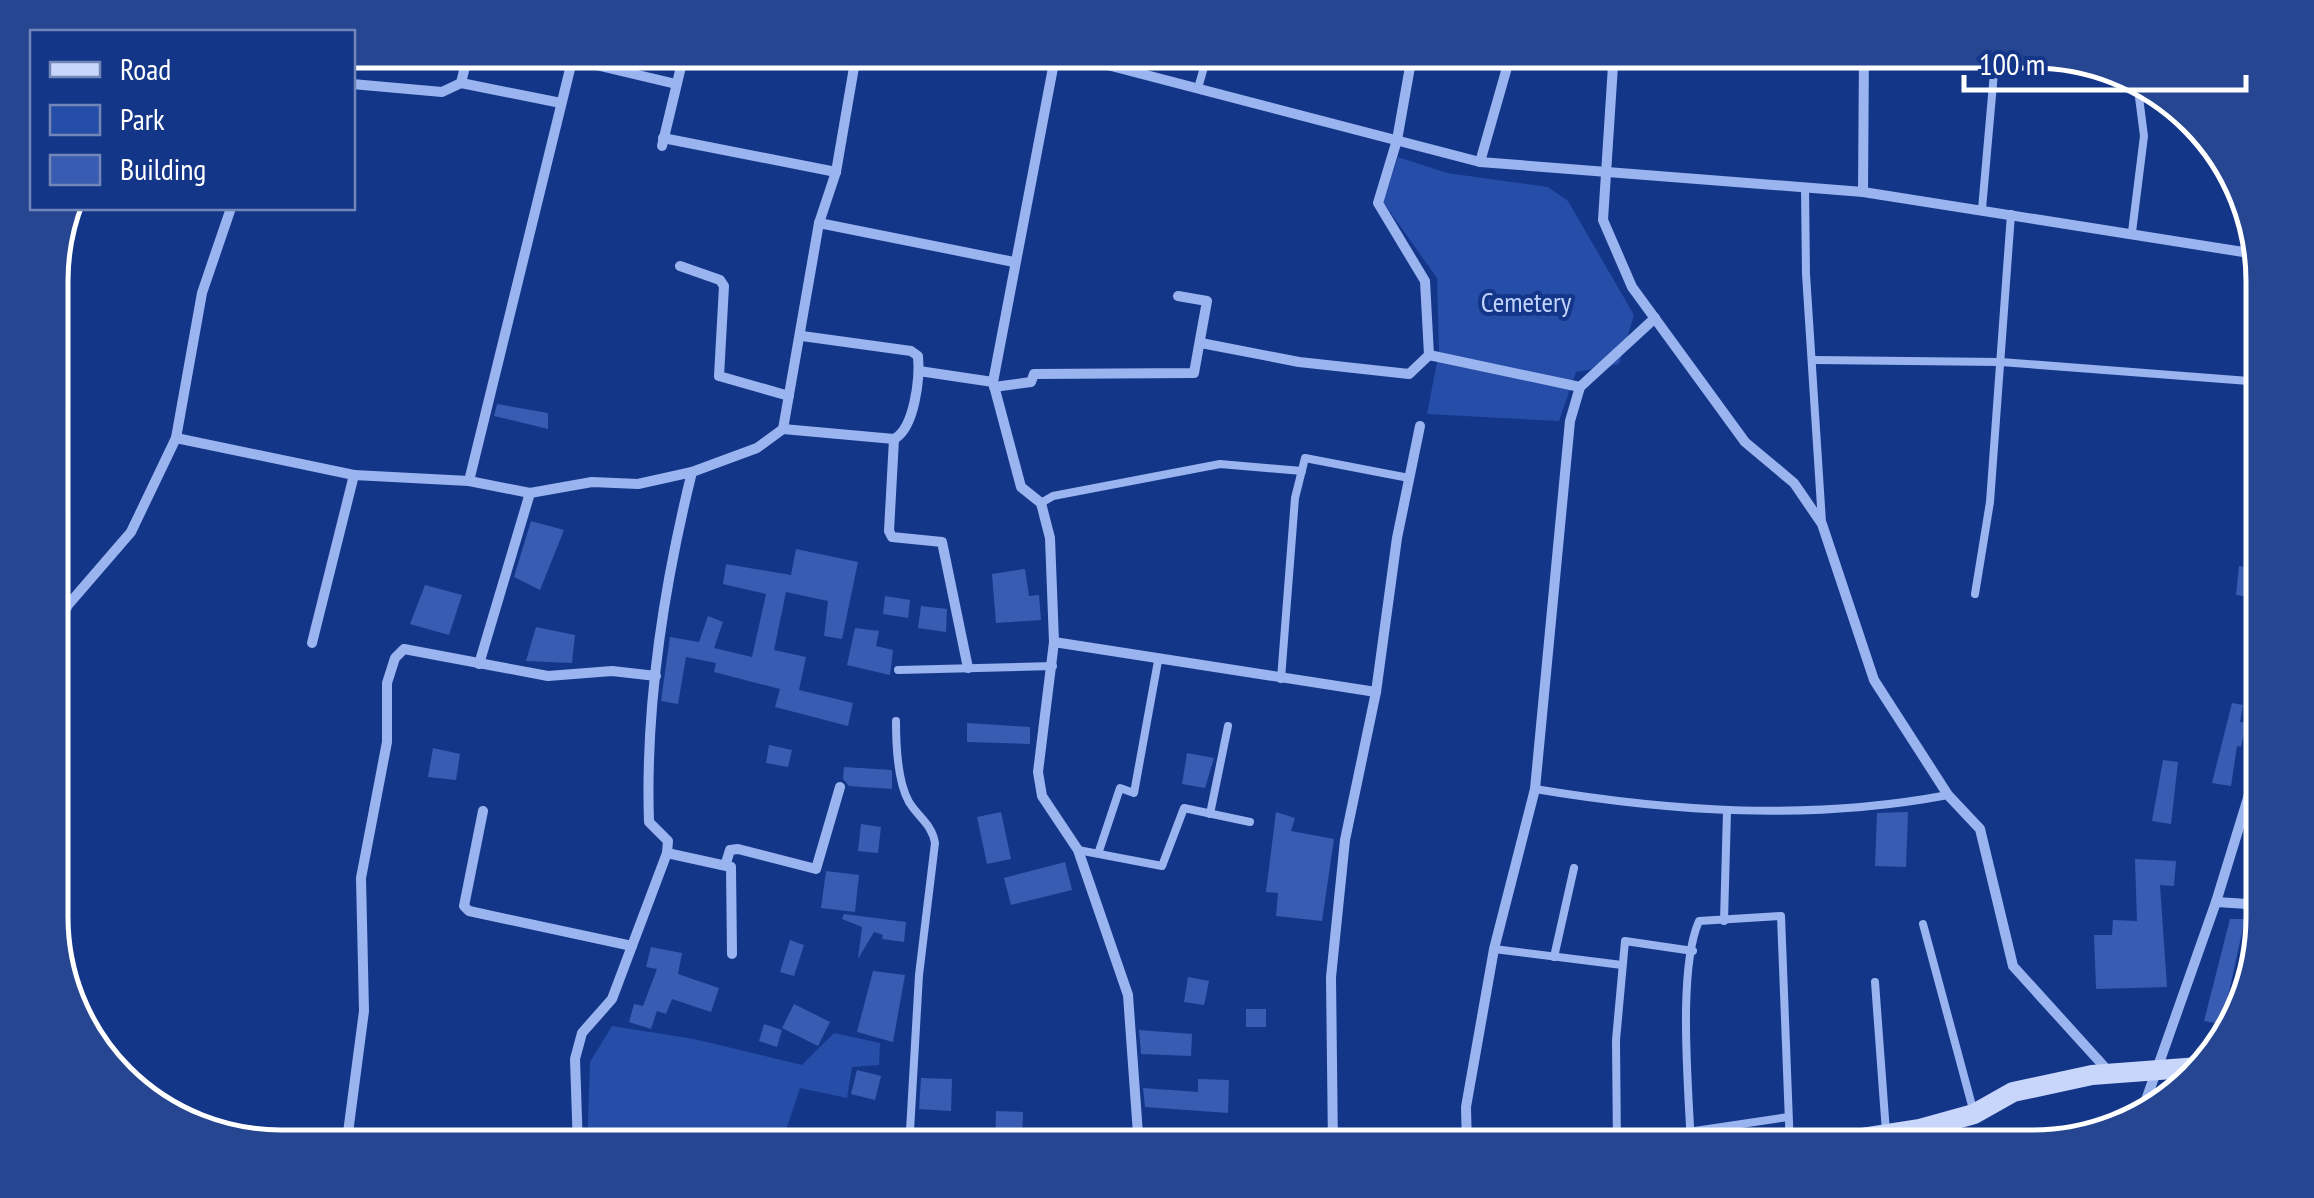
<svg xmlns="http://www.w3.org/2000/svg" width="2314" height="1198" viewBox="0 0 2314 1198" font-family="'PT Sans Narrow',sans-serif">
  <rect width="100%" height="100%" fill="#143689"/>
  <g fill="#264da8">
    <path d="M1398,157L1447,173L1548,187L1568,201L1634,315L1619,364L1576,372L1559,421L1427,414L1439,352L1437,278L1383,202Z"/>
    <path d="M612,1026L694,1039L802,1065L834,1033L880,1043L879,1065L852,1067L847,1098L800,1088L780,1148H587L590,1062Z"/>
  </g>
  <g fill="#385cb1">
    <path d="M497,404L548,413V429L494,416Z"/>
    <path d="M531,521L564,530L540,590L514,577Z"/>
    <path d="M796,549L858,562L842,639L824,636L828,601L786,592L774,650L806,657L799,690L853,703L848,726L775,707L780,689L714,672L716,663L686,657L678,704L661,701L670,637L699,642L708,616L723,622L714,648L752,657L766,594L723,584L726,564L791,575Z"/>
    <path d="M2239,566L2263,570V599L2236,595Z"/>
    <path d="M1025,569L1029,596L1039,595L1041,620L996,623L992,574Z"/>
    <path d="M425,585L462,595L449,635L410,624Z"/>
    <path d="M885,596L910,600L908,618L883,614Z"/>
    <path d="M921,606L947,609L946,632L918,628Z"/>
    <path d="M536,627L575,635L572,663L526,661Z"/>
    <path d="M855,628L879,631L876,646L893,650L890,675L847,665Z"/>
    <path d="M2232,703L2243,705L2240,722L2246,723L2241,747L2237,746L2231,786L2212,783Z"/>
    <path d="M967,723L1030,727V744L967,742Z"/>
    <path d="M769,745L792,750L788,767L766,763Z"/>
    <path d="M433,748L460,754L456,780L428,777Z"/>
    <path d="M1187,753L1214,758L1205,788L1182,784Z"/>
    <path d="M2163,760L2178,762L2171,824L2152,821Z"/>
    <path d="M844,767L892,770V789L849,786L843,779Z"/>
    <path d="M1001,812L1011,859L987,864L977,817Z"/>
    <path d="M1276,812L1295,818L1291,831L1334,839L1322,921L1276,916L1278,893L1266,892Z"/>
    <path d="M1908,812L1906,867L1875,866L1877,813Z"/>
    <path d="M861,824L881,827L878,853L858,851Z"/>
    <path d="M2135,859L2176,861L2174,886L2160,885L2167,987L2096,989L2094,935H2112L2113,920L2137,921Z"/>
    <path d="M1065,862L1072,890L1011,905L1004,878Z"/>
    <path d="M826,871L859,875L855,912L821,908Z"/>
    <path d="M844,914L906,922L904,942L882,939L883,935L874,932L858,959L862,927L842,919Z"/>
    <path d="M2230,919H2245L2222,1024L2204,1021Z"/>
    <path d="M790,940L804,945L794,976L780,972Z"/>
    <path d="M651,947L682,953L678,974L719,988L711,1012L672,999L666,1014L657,1011L651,1029L629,1022L634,1004L643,1006L657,969L646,967Z"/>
    <path d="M873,971L905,975L893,1042L857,1032Z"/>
    <path d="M1188,977L1209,981L1204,1005L1184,1002Z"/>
    <path d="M794,1004L830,1022L818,1046L782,1028Z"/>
    <rect x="1246" y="1009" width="20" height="18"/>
    <path d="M764,1024L782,1030L777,1047L759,1041Z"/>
    <path d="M1139,1030L1192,1034L1191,1056L1141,1054Z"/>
    <path d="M857,1070L881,1076L875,1100L851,1094Z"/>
    <path d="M921,1078L952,1079L951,1111L919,1109Z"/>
    <path d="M1198,1079L1229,1080L1228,1113L1145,1107L1143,1088L1198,1092Z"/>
    <path d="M996,1111L1023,1112L1022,1148H995Z"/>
  </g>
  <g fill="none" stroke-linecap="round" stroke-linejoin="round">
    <g stroke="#9ab4ef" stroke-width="8">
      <path d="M1996,65L2070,58"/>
      <path d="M1198,88L1209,50"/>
      <path d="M1805,187L1806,274L1822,522"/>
      <path d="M1982,209L1996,50"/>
      <path d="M2132,232L2144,136L2136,74"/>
      <path d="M1814,360L2001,362L2262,382"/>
      <path d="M1041,503L1053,496L1220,464L1302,471"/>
      <path d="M1975,594L1990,502L2011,214"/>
      <path d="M898,670L1053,666"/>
      <path d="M1281,679L1295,498L1305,458L1409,478"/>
      <path d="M896,721C896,745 897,781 909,802C918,817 932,824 935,843L919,975L909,1148"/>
      <path d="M1535,789C1673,812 1810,821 1948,795"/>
      <path d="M1210,814L1228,726"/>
      <path d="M1078,850L1162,866L1184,808L1250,822"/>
      <path d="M1099,851L1120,788L1134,793L1158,661"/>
      <path d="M1724,921L1727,811"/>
      <path d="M1923,924L1974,1113"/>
      <path d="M1494,949L1622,965"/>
      <path d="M1554,957L1574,868"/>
      <path d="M1875,982L1886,1132"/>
      <path d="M1580,1148L1788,1117"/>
      <path d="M1617,1148L1616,1040L1625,941L1693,951"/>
      <path d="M1691,1148C1689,1091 1677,971 1699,921L1781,916L1790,1148"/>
    </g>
    <g stroke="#9ab4ef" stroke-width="10">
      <path d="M1050,50L1480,162L1863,192L2262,255"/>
      <path d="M1413,50L1397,140L1378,203L1425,281L1429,355"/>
      <path d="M1614,50L1603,220L1632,287L1745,442L1794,483L1822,524L1874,680L1948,795L1980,829L2013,966L2110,1073"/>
      <path d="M1056,52L993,382L1021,487L1041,503L1050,538L1054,642L1038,772L1042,796L1078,850L1128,995L1139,1148"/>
      <path d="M461,83L469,50"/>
      <path d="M352,84L442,92L461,83L561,103"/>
      <path d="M663,138L836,172"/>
      <path d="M662,146L685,50"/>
      <path d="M1480,162L1512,50"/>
      <path d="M1863,192L1864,50"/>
      <path d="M819,223L1014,262"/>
      <path d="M680,266L720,280L724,286L719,376L789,396"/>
      <path d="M1201,343L1299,362L1409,374L1429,355L1580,387"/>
      <path d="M919,371L993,382"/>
      <path d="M994,387L1031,382L1034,374L1194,373L1207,301L1178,296"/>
      <path d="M783,429L894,439C915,428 920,377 918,356L911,351L802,336"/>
      <path d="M176,438L354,475"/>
      <path d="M894,439L889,531L892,537L942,542L968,668"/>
      <path d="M469,481L571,65L579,61L676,84"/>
      <path d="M51,638L68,605L131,532L176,438L202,293L231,208"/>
      <path d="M1054,642L1376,692"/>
      <path d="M312,643L354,475L469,481L530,493L592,482L638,484L692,472L757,448L783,429L819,223L836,172L857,50"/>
      <path d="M479,664L530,493"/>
      <path d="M483,811L464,906L469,911L632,946"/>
      <path d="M667,853L731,867L732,954"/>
      <path d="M726,863L730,850L738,849L816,869L840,787"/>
      <path d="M2216,902L2264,905"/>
      <path d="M2140,1117L2216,902L2264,746"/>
      <path d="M346,1148L364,1011L361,878L387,742V683L395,658L404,649L548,676L612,671L656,676"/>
      <path d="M578,1148L575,1059L582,1033L612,999L667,853L668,841L649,822C645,705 664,585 692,472"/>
      <path d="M1333,1148L1331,977L1345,840L1376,692L1397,538L1420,426"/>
      <path d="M1467,1148L1466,1107L1494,949L1535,789L1570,421L1580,387L1655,318"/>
    </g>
    <path stroke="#c8d6fb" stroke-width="20" d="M1798,1148L1920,1129L1974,1114L2013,1092L2092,1075L2199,1067"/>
  </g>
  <g text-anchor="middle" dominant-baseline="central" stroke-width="8" stroke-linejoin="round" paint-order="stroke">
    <g font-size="28" fill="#c0d2fb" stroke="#143689">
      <text x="1526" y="301">Cemetery</text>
    </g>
  </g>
  <path d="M0 0H2314V1198H0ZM281 68H2033A213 213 0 0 1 2246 281V917A213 213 0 0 1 2033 1130H281A213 213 0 0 1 68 917V281A213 213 0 0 1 281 68Z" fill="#274692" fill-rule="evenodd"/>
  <path fill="none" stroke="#fff" stroke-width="5" d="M281 68H2033A213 213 0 0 1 2246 281V917A213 213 0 0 1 2033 1130H281A213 213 0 0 1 68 917V281A213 213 0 0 1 281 68Z"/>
  <rect x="30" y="30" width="325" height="180" fill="#143689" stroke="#7286b8" stroke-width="2.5"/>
  <rect x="50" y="62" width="50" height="15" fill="#c8d6fb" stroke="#7286b8" stroke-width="2.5"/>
  <text x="120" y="80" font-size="30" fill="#ffffff">Road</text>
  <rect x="50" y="105" width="50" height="30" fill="#264da8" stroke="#7286b8" stroke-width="2.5"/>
  <text x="120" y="130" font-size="30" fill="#ffffff">Park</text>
  <rect x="50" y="155" width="50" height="30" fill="#385cb1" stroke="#7286b8" stroke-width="2.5"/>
  <text x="120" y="180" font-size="30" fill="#ffffff">Building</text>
  <path d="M1964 75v15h282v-15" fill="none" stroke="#ffffff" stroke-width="5"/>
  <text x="1979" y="75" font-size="30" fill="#ffffff" stroke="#143689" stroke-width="8" paint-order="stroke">100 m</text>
</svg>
